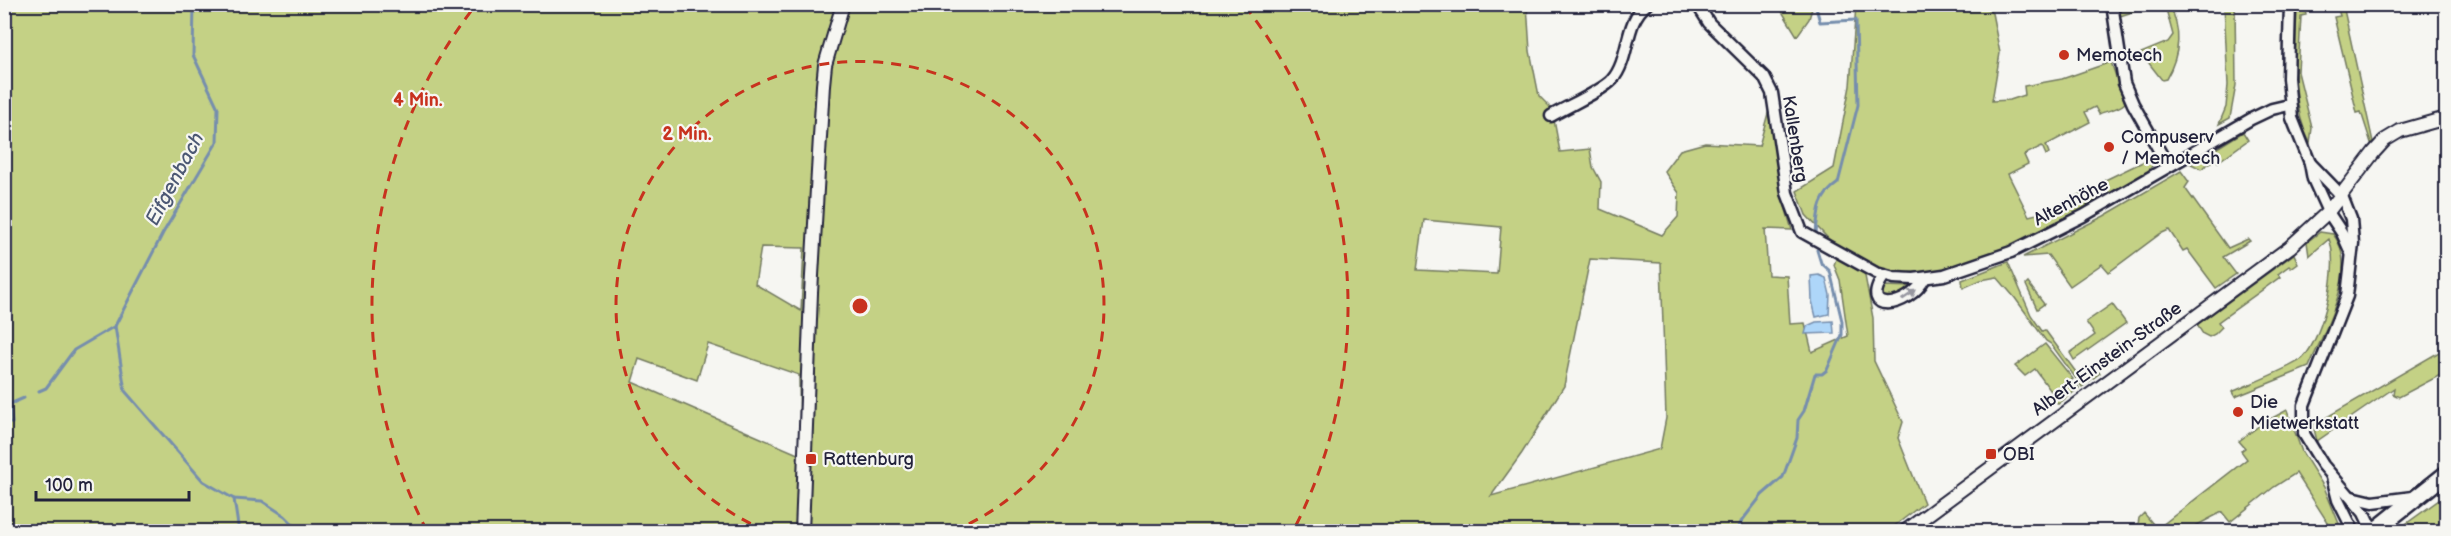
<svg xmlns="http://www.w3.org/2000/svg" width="2451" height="536" viewBox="0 0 2451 536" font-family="'Balsamiq Sans',sans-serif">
  <rect width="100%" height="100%" fill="#f6f6f2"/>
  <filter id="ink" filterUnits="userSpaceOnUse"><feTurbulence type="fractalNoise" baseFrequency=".0167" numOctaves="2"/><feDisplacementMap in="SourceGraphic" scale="12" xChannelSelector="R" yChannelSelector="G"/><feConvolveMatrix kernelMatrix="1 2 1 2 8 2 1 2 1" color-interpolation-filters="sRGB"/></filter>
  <g filter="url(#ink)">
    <g fill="#c4d185" stroke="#737a60" stroke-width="1.5" fill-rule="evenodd">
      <path d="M2169,4C2182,29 2180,55 2166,79L2162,80L2141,53L2168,42L2173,35L2166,9L2163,5L2144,12L2139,10L2120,16L2118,5Z"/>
      <path d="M4,5H1527L1530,51L1539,96L1552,109L1560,152L1590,149L1593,167L1601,182L1600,209L1662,235L1678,217L1679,193L1664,171L1680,150L1705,143L1759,146L1770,106L1782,196L1792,230L1765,229L1768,275L1787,276L1790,324L1805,323L1812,352L1848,336L1840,280L1834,265L1839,250L1806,215L1797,191L1834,168L1850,86L1856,5H1981L1992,13L2000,53L1992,101L2010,100L2025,95L2024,86L2062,79L2111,62L2125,103C2118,110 2107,110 2099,114L2095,107L2085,112L2090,122L2046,145L2049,153L2046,155L2042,146L2024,155L2028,164L2008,174L2029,216L2045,212L2088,190L2100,202L1990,256L1943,270L1865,276L1873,318L1874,361L1903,422L1898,438L1924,503L1888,531L5,532ZM1424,220L1501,227L1497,274L1417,270ZM761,247L804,248L801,311L755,284ZM1590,259L1661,263L1666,418L1660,449L1491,496L1522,453L1564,386ZM708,344L799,375L800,455L632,382L639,359L697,380Z"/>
      <path d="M1778,5H1813L1809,19L1797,36Z"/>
      <path d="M2224,5H2235L2236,85L2230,118L2219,124L2226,107L2228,85Z"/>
      <path d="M2297,5H2310L2304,6L2306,15L2301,16L2298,72L2312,128L2310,143C2289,102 2296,49 2297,5Z"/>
      <path d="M2337,5H2343L2373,142L2371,143L2361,112L2357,113L2334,17L2340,16Z"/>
      <path d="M2243,132L2248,140L2218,162L2216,159L2201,169L2191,164Z"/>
      <path d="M2155,156C2154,176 2126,185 2111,194L2099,183Z"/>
      <path d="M2181,171L2189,182L2185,188L2228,248L2248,239L2250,241L2223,257L2236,274L2216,288L2187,249L2183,251L2169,230L2160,234L2109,272L2102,264L2070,286L2048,255L2023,257L2104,216Z"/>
      <path d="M2320,232L2333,234C2361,268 2323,333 2309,367L2235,397L2232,392C2245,386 2295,366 2303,358C2323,337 2340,266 2329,239L2309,256L2307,242Z"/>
      <path d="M2294,254L2298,263L2291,268L2289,266L2278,274L2280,277L2218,322L2222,327L2215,334L2209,337L2203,334L2197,325Z"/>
      <path d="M2008,262L2031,315L2042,331L2045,330L2081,379L2098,371L2100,373L2082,387L2051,344L2046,341L2015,298L1997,277L1981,280L1963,288L1962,280Z"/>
      <path d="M2028,283L2044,304L2037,309L2026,285Z"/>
      <path d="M1885,286L1913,287L1891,299L1883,295L1882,291Z"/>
      <path d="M2112,304L2126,323L2074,360L2070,353L2095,335L2086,322Z"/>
      <path d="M2045,344L2073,379L2053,394L2035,369L2025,376L2015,366Z"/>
      <path d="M2446,348V372L2399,397L2393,394L2394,388L2317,441L2313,425Z"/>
      <path d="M2075,382L2079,388L2058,404L2050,400Z"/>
      <path d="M2287,410L2302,452L2324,487L2342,531H2328L2330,526L2296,473L2274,487L2230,522L2222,512L2186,531H2137L2139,518L2144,513L2157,529L2247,459L2241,451L2245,448L2239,441L2263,423Z"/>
      <path d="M2446,495V531H2396Z"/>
    </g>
    <g fill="#aed6f9" stroke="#768ead" stroke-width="1.5">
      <path d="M1819,275L1826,278L1830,295L1829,314L1816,317L1812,301L1811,276Z"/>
      <path d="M1833,321L1834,333L1805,334L1807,326L1816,322Z"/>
    </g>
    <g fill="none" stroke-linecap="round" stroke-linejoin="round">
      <g stroke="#768ead" stroke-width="3">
        <path d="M1815,4L1820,22L1856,20L1858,105L1838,183C1819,196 1818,210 1816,233"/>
        <path d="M115,326L125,391L203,481L234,499L262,501L285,516L301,532"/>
        <path d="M39,391L46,388L74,350L115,326L163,233L217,142L218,108L193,55L194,4"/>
        <path d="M4,423H12L10,404L24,398"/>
        <path d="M234,499L239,532"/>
        <path d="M1737,532L1741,522L1762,495L1783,477L1797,438L1798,420L1804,411L1815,374H1822L1827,370L1842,335V321L1830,271L1821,263L1817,250"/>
      </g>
      <g stroke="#22223b" stroke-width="15">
        <g id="minor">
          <path d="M1697,4L1709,23L1764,77L1772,93L1787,193L1802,232L1876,273L1894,278L1914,279L1944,275L2011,252L2083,216L2251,119L2272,109L2289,105"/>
          <path d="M2112,4L2124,83L2133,104L2168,166"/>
          <path d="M2290,4L2288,78L2292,118L2310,163L2313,179L2328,212L2342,233L2351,253"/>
          <path d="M1551,116C1566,107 1602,91 1612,80C1631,58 1623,23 1647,4"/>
          <path d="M2310,163L2342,196L2351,219L2353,243L2347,296L2304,405V434L2323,465L2364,513L2373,532"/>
          <path d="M1884,276C1857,314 1908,310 1925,278"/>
          <path d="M2332,477L2338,500L2354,532"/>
          <path d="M2352,497L2373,502L2413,497"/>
        </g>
      </g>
      <g stroke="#22223b" stroke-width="16">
        <g id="tertiary">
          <path d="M802,532L811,293L823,85L825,65L843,4"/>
          <path d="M1904,532L2290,247L2328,212L2374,152L2385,140L2400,131L2446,118"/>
        </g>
      </g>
      <g stroke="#22223b" stroke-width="20">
        <path id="primary" d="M2373,532L2446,474"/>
      </g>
      <use href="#minor" stroke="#f6f6f2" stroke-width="10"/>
      <use href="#tertiary" stroke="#f6f6f2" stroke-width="12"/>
      <use href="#primary" stroke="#f6f6f2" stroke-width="15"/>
    </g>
    <defs><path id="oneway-solid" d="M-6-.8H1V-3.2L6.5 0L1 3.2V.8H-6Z" transform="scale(1.5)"/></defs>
    <use fill="#9797a0" href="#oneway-solid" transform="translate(1909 295) rotate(-34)"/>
  </g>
  <g fill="none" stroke="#c8321e" stroke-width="3" stroke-dasharray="10 8">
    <path d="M767 531A244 244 0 1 1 953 531"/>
    <path d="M427 531A488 488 0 0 1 475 6M1245 6A488 488 0 0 1 1293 531"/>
  </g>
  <g fill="#c8321e" stroke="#f6f6f2" stroke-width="2">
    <circle cx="2064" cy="55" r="6"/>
    <circle cx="2109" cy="147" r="6"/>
    <circle cx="2238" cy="412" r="6"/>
    <rect x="1985" y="448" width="12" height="12" rx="3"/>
    <rect x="805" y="453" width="12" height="12" rx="3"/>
  </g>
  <g text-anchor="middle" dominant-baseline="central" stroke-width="4.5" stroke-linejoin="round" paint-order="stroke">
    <g font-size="18" fill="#22223b" stroke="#f6f6f2" text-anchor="start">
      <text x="2076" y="55">Memotech</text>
      <text x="2121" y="137">Compuserv<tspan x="2121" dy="21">/ Memotech</tspan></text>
      <text x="2250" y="402">Die<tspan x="2250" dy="21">Mietwerkstatt</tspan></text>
      <text x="2003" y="454">OBI</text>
      <text x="823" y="459">Rattenburg</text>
    </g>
    <g font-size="18" fill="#22223b" stroke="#f6f6f2">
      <text transform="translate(1795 139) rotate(81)">Kallenberg</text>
      <text transform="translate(2071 202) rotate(-28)">Altenhöhe</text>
      <text transform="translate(2107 359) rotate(-36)">Albert-Einstein-Straße</text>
    </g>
    <g font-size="20" font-style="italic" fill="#4c5874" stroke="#f6f6f2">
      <text transform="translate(175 179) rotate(-62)">Eifgenbach</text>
    </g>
  </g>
  <circle cx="860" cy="306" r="9" fill="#c8321e" stroke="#f6f6f2" stroke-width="3"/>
  <g font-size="18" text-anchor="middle" font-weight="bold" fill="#c8321e" stroke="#f6f6f2" stroke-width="4.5" stroke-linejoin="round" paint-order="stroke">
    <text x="418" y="106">4 Min.</text>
    <text x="687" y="140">2 Min.</text>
  </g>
  <rect width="2451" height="536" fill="none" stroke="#f6f6f2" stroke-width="24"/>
  <rect x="12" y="12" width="2427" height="512" fill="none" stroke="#22223b" stroke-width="2" filter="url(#ink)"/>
  <path d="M36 491v9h153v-9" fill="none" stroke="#22223b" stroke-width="3"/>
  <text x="45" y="491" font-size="18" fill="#22223b" stroke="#f6f6f2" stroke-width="4.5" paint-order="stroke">100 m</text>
</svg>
